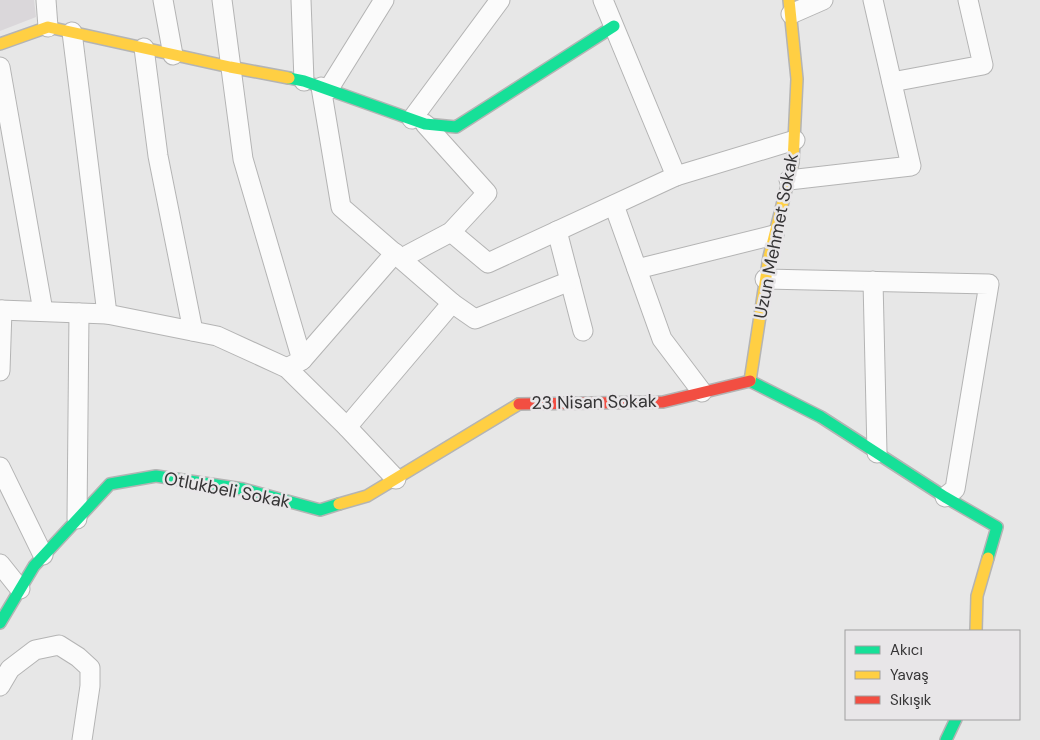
<svg xmlns="http://www.w3.org/2000/svg" width="1040" height="740" viewBox="0 0 1040 740" font-family="'DM Sans',sans-serif">
  <rect width="100%" height="100%" fill="#e7e7e7"/>
  <path fill="#dad7da" d="M0,0H34L36,17L0,31Z"/>
  <g fill="none" stroke-linecap="round" stroke-linejoin="round">
    <g stroke="#b4b4b4" stroke-width="21">
      <g id="street">
        <path d="M46,0L48,27"/>
        <path d="M163,0L173,55"/>
        <path d="M222,0L243,159L302,360L287,368"/>
        <path d="M301,0L304,81"/>
        <path d="M603,0L676,176"/>
        <path d="M791,14L823,0"/>
        <path d="M72,32L107,314"/>
        <path d="M144,48L158,156L193,331"/>
        <path d="M0,67L43,311"/>
        <path d="M892,82L983,65L968,0"/>
        <path d="M321,87L341,207L452,303L347,427"/>
        <path d="M328,90L384,0"/>
        <path d="M412,119L500,0"/>
        <path d="M789,180L911,166L873,0"/>
        <path d="M614,205L662,339L702,392"/>
        <path d="M557,231L583,331"/>
        <path d="M451,232L488,263L676,176L795,140"/>
        <path d="M402,258L451,232L487,193L425,124"/>
        <path d="M637,269L774,235"/>
        <path d="M765,279L989,284L955,489L945,497"/>
        <path d="M873,281L877,453"/>
        <path d="M452,303L475,319L570,281"/>
        <path d="M0,310L107,314L217,336L287,368L347,427L396,479"/>
        <path d="M302,360L395,253"/>
        <path d="M0,371L2,310"/>
        <path d="M0,467L43,555"/>
        <path d="M77,519L79,313"/>
        <path d="M0,564L20,589"/>
        <path d="M0,686L10,669L35,650L59,645L78,657L90,668V686L82,740"/>
      </g>
    </g>
    <g stroke="#b4b4b4" stroke-width="14">
      <g id="fast">
        <path d="M289,78L304,81L425,124L456,127L614,26"/>
        <path d="M750,381L821,417L945,497L997,527L988,558"/>
        <path d="M0,623L34,566L110,484L156,476L243,489L320,510L339,504"/>
        <path d="M946,740L956,719"/>
      </g>
    </g>
    <g stroke="#b4b4b4" stroke-width="14">
      <g id="slow">
        <path d="M0,44L48,27L230,67L289,78"/>
        <path d="M750,381L769,257L793,162L797,79L789,0"/>
        <path d="M339,504L367,496L519,404"/>
        <path d="M976,631L977,596L988,558"/>
      </g>
    </g>
    <g stroke="#b4b4b4" stroke-width="14">
      <path id="jam" d="M519,404L663,402L750,381"/>
    </g>
    <use href="#street" stroke="#fbfbfb" stroke-width="19"/>
    <use href="#fast" stroke="#16e098" stroke-width="11"/>
    <use href="#slow" stroke="#ffcf43" stroke-width="11"/>
    <use href="#jam" stroke="#f24e42" stroke-width="11"/>
  </g>
  <g text-anchor="middle" dominant-baseline="central" stroke-width="5" stroke-linejoin="round" paint-order="stroke">
    <g font-size="18" fill="#353435" stroke="#e8e6e8">
      <text transform="translate(776 236) rotate(-79)">Uzun Mehmet Sokak</text>
      <text transform="translate(594 402) rotate(-1)">23 Nisan Sokak</text>
      <text transform="translate(227 490) rotate(11)">Otlukbeli Sokak</text>
    </g>
  </g>
  <rect x="845" y="630" width="175" height="90" fill="#e8e6e8" stroke="#a09fa0"/>
  <rect x="855" y="646" width="25" height="8" fill="#16e098" stroke="#a09fa0"/>
  <text x="890" y="655" font-size="15" fill="#353435">Akıcı</text>
  <rect x="855" y="671" width="25" height="8" fill="#ffcf43" stroke="#a09fa0"/>
  <text x="890" y="680" font-size="15" fill="#353435">Yavaş</text>
  <rect x="855" y="696" width="25" height="8" fill="#f24e42" stroke="#a09fa0"/>
  <text x="890" y="705" font-size="15" fill="#353435">Sıkışık</text>
</svg>
